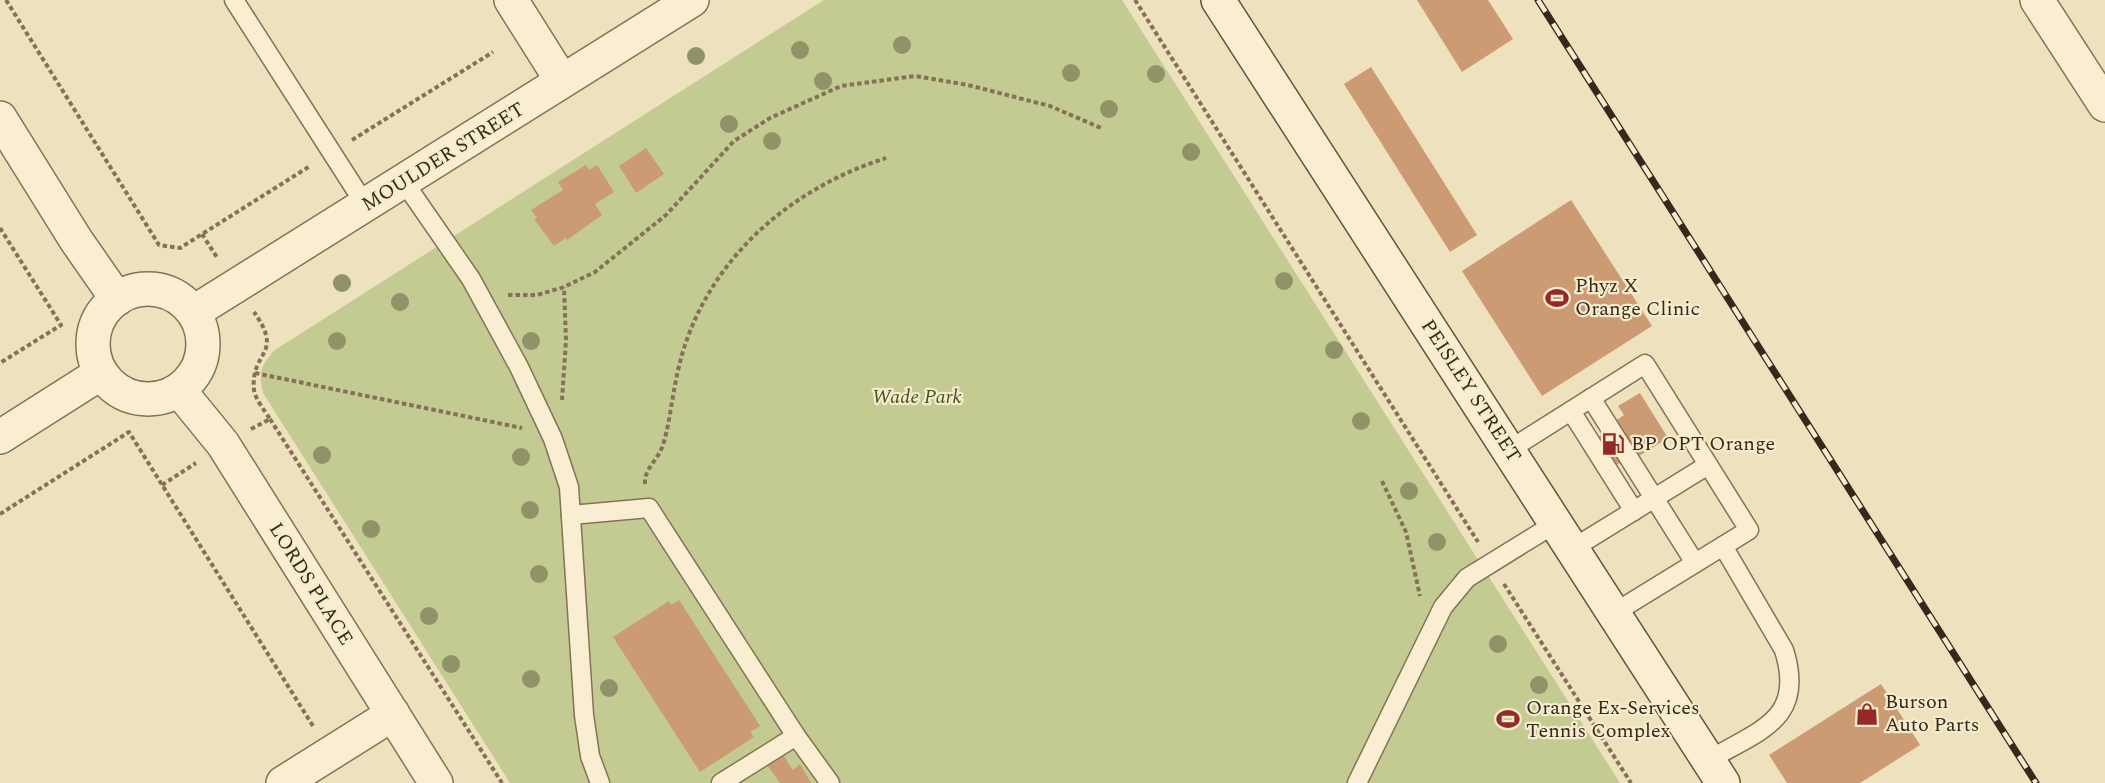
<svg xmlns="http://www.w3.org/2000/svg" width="2105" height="783" viewBox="0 0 2105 783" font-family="Spectral,serif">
  <rect width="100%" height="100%" fill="#eee1be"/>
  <path fill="#c3cb92" d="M824,0H1122L1620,783H510L263,393C258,373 261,365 275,350Z"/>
  <g fill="#cc9b73">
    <path d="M1417,0H1488L1513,39L1462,72Z"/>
    <path d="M1371,67L1477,235L1450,252L1344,84Z"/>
    <path d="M646,148L664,174L636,193L619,166Z"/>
    <path d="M586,165L589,170L597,165L614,192L595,204L602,215L567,240L566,238L554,246L534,219L537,218L531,210L563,190L558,182Z"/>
    <path d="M1571,200L1652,326L1542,396L1462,271Z"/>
    <path d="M1640,393L1668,438L1639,456L1637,452L1604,473L1587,444L1619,424L1617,420L1624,415L1618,406Z"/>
    <path d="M679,600L760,726L750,732L754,737L700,772L613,637L669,601L671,605Z"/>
    <path d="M1881,684L1920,745L1860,783H1787L1769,755Z"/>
    <path d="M783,755L793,770L800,764L811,783H780L768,766Z"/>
  </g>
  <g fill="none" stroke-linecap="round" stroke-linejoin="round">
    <g stroke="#867157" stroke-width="21">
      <g id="lane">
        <path d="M234,0L366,206"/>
        <path d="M404,182L471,279L519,367L553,439L569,487L584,715L590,756L600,783"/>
        <path d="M1591,398L1695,563"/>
        <path d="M1571,411L1634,511"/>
        <path d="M1509,450L1645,364L1749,530L1614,613"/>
        <path d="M571,515L649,508L796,736L830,783"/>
        <path d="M1572,549L1708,465"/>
        <path d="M1709,760C1759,730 1806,720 1784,650L1723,546"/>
        <path d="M721,783L796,736"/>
        <path d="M1357,783L1443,607L1467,578L1556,523"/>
      </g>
    </g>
    <g stroke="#867157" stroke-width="36">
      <g id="street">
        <path d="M511,0L562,81"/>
        <path d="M2037,0L2105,105"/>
        <path d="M0,118L76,240L117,299"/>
        <circle cx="148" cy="344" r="55"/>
        <path d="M194,312L692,0"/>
        <path d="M179,390L223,444L436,783"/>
        <path d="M0,437L101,373"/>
        <path d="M283,783L393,714"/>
      </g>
    </g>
    <g stroke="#67523a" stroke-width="36">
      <path id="secondary" d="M1218,0L1723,783"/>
    </g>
    <g stroke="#867157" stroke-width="4" stroke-dasharray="4.5 3" stroke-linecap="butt">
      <path d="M6,0L159,245L180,248L310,166"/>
      <path d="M1135,0L1478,542"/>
      <path d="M352,140L493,52"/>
      <path d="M0,228L61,325L0,363"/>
      <path d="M202,234L218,259"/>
      <path d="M508,295H537L564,287L595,272L666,215L734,141L770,118L841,86L915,76L968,85L1050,106L1101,128"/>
      <path d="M255,373L522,428"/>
      <path d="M562,400L566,340L564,287"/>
      <path d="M270,419L502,783"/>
      <path d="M251,429L270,419C265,411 255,399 254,390C250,350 285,356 254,312"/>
      <path d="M1382,481L1406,532L1420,596"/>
      <path d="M645,484C644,471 654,463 660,452C664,444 666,434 668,425C673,398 676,372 685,345C716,252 795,187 886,158"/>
      <path d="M162,485L196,463"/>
      <path d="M0,514L129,432L313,726"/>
      <path d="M1504,584L1631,783"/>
    </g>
    <use href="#lane" stroke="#f9eed1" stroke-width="18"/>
    <use href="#street" stroke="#f9eed1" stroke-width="33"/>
    <use href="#secondary" stroke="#f9eed1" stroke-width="33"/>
    <g stroke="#35291b" stroke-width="7">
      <path id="rail" d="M1538,0L2036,783"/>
    </g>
    <use href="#rail" stroke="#f5ebcd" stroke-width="4.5" stroke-dasharray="14" stroke-linecap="butt"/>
  </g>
  <g fill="#909268">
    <circle cx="902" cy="45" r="9"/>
    <circle cx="800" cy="50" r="9"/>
    <circle cx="696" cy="56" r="9"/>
    <circle cx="1071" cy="73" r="9"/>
    <circle cx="1156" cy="74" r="9"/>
    <circle cx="823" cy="81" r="9"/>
    <circle cx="1109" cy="109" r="9"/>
    <circle cx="729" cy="124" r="9"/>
    <circle cx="772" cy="141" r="9"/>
    <circle cx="1191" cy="152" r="9"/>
    <circle cx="1284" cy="281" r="9"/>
    <circle cx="342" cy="283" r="9"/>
    <circle cx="400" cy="302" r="9"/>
    <circle cx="337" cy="341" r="9"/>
    <circle cx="531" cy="341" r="9"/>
    <circle cx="1334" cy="350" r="9"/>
    <circle cx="1361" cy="421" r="9"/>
    <circle cx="322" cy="455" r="9"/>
    <circle cx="521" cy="457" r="9"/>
    <circle cx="1409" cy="491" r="9"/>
    <circle cx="530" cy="510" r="9"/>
    <circle cx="371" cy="529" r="9"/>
    <circle cx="1437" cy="542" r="9"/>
    <circle cx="539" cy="574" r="9"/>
    <circle cx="429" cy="616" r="9"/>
    <circle cx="1498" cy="644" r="9"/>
    <circle cx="451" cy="664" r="9"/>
    <circle cx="531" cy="679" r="9"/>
    <circle cx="1539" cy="685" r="9"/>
    <circle cx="609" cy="688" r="9"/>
  </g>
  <defs>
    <g id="stadium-bare" transform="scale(1.8)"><path d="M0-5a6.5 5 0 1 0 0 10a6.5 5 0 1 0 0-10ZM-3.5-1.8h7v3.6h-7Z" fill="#952927" stroke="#f5ebcd" stroke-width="2.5" paint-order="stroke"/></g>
    <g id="fuel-bare" transform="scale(1.8)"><path d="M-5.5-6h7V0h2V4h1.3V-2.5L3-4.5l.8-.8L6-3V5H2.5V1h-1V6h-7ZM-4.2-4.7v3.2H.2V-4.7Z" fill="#952927" stroke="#f5ebcd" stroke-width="2.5" paint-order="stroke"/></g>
    <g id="shop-bare" transform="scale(1.8)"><path d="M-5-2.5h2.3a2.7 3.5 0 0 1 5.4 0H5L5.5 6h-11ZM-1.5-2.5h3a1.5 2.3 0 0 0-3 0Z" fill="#952927" stroke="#f5ebcd" stroke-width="2.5" paint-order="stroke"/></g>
  </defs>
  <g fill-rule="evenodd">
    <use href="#stadium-bare" x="1557" y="298"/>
    <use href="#fuel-bare" x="1613" y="444"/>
    <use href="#shop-bare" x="1867" y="714"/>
    <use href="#stadium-bare" x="1508" y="719"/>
  </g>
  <g text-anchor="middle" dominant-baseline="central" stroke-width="4.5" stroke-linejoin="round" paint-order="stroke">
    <g font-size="20" fill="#35291b" stroke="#f5ebcd">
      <text transform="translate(443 157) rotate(-32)">MOULDER STREET</text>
      <text transform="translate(1471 391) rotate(57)">PEISLEY STREET</text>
      <text transform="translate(311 584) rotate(58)">LORDS PLACE</text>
    </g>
    <g font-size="20" fill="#35291b" stroke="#f5ebcd" text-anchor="start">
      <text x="1575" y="286">Phyz X<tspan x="1575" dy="23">Orange Clinic</tspan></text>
      <text x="1631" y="444">BP OPT Orange</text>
      <text x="1885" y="702">Burson<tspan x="1885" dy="23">Auto Parts</tspan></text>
      <text x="1526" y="708">Orange Ex-Services<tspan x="1526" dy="23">Tennis Complex</tspan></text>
    </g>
    <g font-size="20" font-style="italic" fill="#445122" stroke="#f5ebcd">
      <text x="917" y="397">Wade Park</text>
    </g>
  </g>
</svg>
